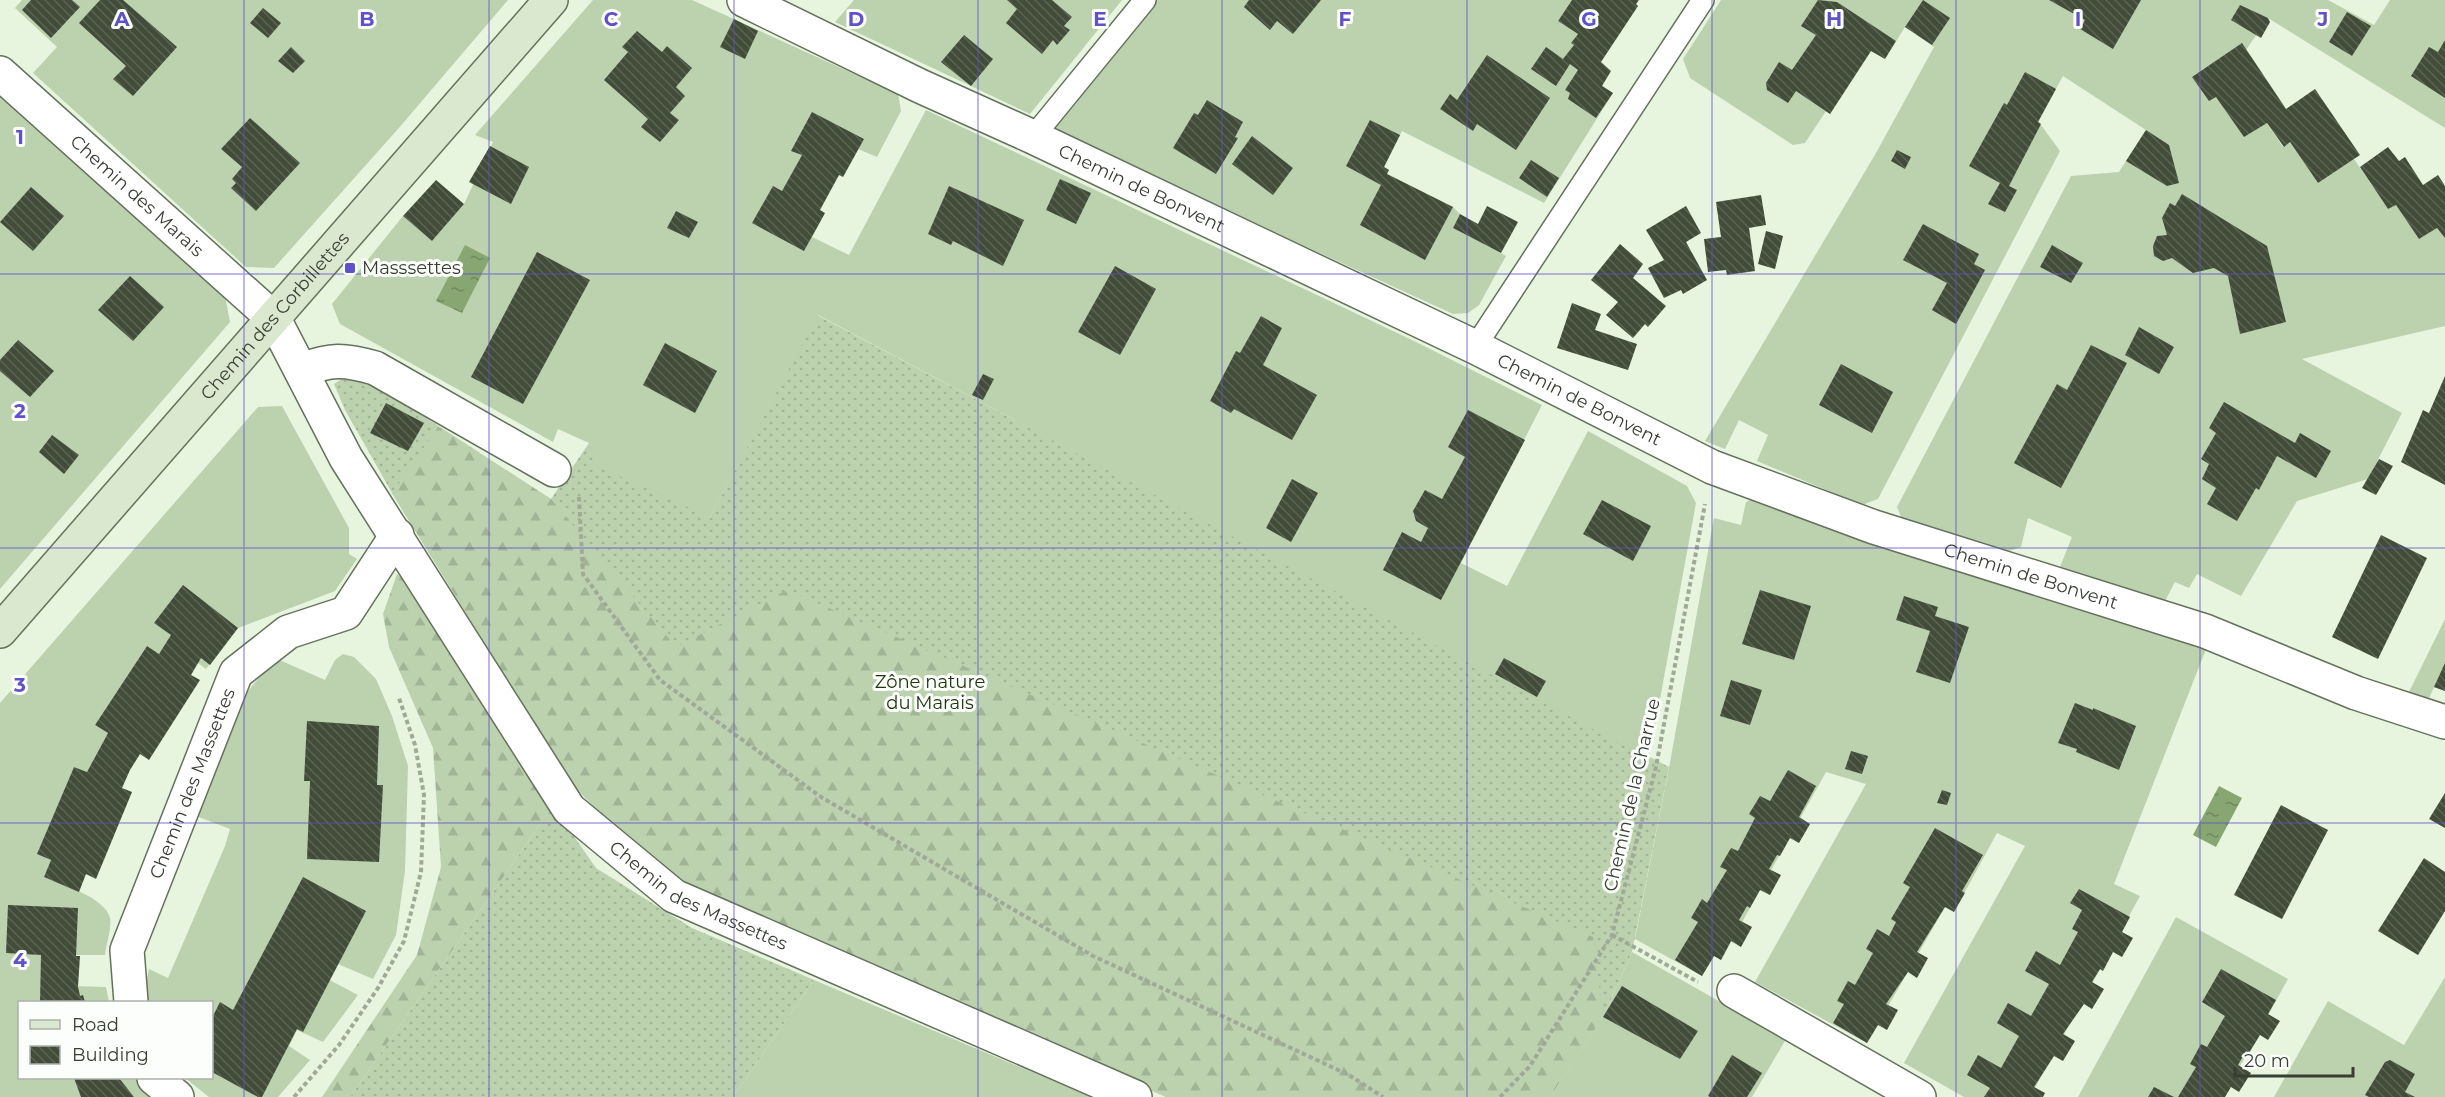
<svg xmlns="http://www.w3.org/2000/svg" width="2445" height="1097" viewBox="0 0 2445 1097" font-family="Montserrat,sans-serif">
  <defs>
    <pattern id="grass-dots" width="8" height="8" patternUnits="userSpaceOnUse" patternTransform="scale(1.5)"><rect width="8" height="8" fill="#bcd1ae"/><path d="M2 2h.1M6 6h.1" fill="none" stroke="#a2b496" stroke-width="1.8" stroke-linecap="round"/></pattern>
    <pattern id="forest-firs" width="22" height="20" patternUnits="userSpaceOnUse" patternTransform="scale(1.5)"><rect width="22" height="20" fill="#bcd1ae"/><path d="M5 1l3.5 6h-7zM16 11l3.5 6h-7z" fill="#a2b496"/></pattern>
    <pattern id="water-ripples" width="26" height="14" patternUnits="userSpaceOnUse" patternTransform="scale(1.5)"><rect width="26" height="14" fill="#87a671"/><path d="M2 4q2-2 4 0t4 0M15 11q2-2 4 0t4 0" fill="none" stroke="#6f895e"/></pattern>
    <pattern id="building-back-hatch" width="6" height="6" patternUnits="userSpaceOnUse" patternTransform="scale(1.5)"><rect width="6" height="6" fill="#414c39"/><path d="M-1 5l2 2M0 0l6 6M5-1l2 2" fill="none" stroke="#5b6454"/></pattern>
  </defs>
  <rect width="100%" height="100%" fill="#e7f5de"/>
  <g fill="url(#grass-dots)">
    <path d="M817,315L1669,767L1632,952L1603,1017L1550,1097H1166L571,783L392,493L345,410L334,384L348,375L369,381L551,499L589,443L710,517Z"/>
    <path d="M553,806L596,868L692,928L814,980L733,1097H350Z"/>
  </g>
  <g fill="url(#forest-firs)">
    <path d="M438,427L551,499L676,647L787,590L1593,937L1603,1017L1550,1097H1166L828,954L651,867L571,783L392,493Z"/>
    <path d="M397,574L417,587L553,806L350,1097H322L417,955L441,867L433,748L389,647L383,614Z"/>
  </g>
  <g fill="#bcd1ae">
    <path d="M22,0H508L398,129L274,268L246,267L33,73L57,47L15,8Z"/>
    <path d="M593,0H692L898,94L901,111L877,157L858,149L843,177L802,155L783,190L825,213L812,237L849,255L926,110L1412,340L1542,405L1461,563L1507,586L1588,431L1687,486L1696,503L1649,759L818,315L710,517L594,465L589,443L558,429L553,442L340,324L332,304L403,216L432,241L464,204L493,142L475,135Z"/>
    <path d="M854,0H1122L1030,114L835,22Z"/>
    <path d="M1153,0H1572L1558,21L1578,34L1571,43L1574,45L1564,59L1613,93L1544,203L1402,131L1384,167L1389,170L1387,174L1453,207L1460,214L1453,228L1506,256L1479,305L1468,313L1453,314L1047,128Z"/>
    <path d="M1721,0H2328L2374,25L2390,0H2445V128L2268,18L2246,50L2286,109L2266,122L2283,147L2290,142L2318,183L2354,159L2388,209L2396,205L2419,239L2437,228L2445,238V326L2302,359L2402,413L2368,479L2297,501L2241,596L2197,574L2189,588L2175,582L2164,603L2060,567L2072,537L2028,518L2021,547L2003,553L1904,524L1897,507L2071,176L2119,172L2146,130L2063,76L2038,121L2060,151L1878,499L1862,505L1757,461L1768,435L1739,420L1725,449L1705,441L1876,153L1934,47L1905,27L1885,59L1871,51L1830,114L1826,111L1805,143L1793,145L1690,78L1683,59Z"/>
    <path d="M0,95L225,296L230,322L0,589Z"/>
    <path d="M282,406L349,528V554L357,559L335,591L238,628L206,669L168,641L159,654L147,646L95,725L108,733L87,772L74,767L38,853L51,860L44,877C61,884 106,898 110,918C112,928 106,945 105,955H42L41,985L106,987L109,1002H20V1078H139L152,1097H0V703L258,407Z"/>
    <path d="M1758,496L2208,644L2114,884L2140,896L2030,1097H1964L1904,1063L2025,846L1997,833L1954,912L1945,907L1867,1043L1755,982L1866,784L1826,772L1721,960L1714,956L1702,976L1635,939L1669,768L1714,518L1741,525L1746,502Z"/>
    <path d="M2445,619V691L2434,687L2428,701L2408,694Z"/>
    <path d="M343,654L354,657L376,679L392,716L408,766L405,871L396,935L373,979L338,964L286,957L358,995L323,1042L297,1030L289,1046L310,1060L278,1097H209L185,1078H212V1002H142L149,969L168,978L225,846L230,829L196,816L239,702L275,658L325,680L335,660Z"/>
    <path d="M2176,917L2288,979L2223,1097H2078Z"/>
    <path d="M1632,952L1786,1039L1752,1097H1550L1603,1017Z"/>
    <path d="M2445,977V1097H2274L2328,1001L2404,1045Z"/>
    <path d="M814,980L1091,1097H733Z"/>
  </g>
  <g fill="url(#water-ripples)">
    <path d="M465,245L490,258L462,313L436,301Z"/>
    <path d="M2219,786L2242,798L2216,847L2193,835Z"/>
  </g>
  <g fill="url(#building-back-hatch)">
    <path d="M31,0H72L80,7L51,38L22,10Z"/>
    <path d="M100,0H123L177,47L133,96L113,79L126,66L79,23Z"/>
    <path d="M1007,0H1052L1072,17L1064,26L1070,30L1057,45L1053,40L1042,54L1006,23L1017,9Z"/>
    <path d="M1249,0H1321L1293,34L1277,21L1270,30L1244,7Z"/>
    <path d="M1572,0H1639L1636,4L1638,6L1601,62L1611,71L1602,86L1613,93L1596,118L1568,99L1570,93L1565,90L1578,70L1570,64L1556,86L1531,69L1546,47L1563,59L1574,45L1571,43L1578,34L1558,21Z"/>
    <path d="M1818,0L1837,2L1896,41L1885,59L1871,51L1830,114L1796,91L1788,103L1767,90L1766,83L1779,62L1792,70L1805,51L1816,35L1801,26Z"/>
    <path d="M1923,0L1950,18L1932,45L1905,27Z"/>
    <path d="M2049,0H2141L2113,49L2080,29L2085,20Z"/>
    <path d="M2240,5L2268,18L2270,22L2261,38L2231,20Z"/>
    <path d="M263,8L281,23L268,38L250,23Z"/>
    <path d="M2347,12L2371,26L2352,56L2329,42Z"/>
    <path d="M734,19L758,31L745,59L720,47Z"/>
    <path d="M637,31L662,52L667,46L692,68L676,87L685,96L670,113L679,120L660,142L641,127L648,119L604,80L628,52L622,47Z"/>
    <path d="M964,35L993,59L971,86L941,62Z"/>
    <path d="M2445,40V98L2411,76L2429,47L2438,52Z"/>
    <path d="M2242,43L2286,109L2315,89L2360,155L2318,183L2290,142L2284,147L2267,123L2244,137L2216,97L2209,101L2192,77Z"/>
    <path d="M291,47L305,61L293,73L278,61Z"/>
    <path d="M1487,55L1550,98L1516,150L1477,124L1473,131L1440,109L1450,94L1457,100Z"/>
    <path d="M2025,72L2056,89L2038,122L2041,124L2009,186L2017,190L2005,212L1988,204L2000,183L1969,166L2004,103L2007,105Z"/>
    <path d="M1207,100L1243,122L1235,137L1238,138L1216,174L1173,148L1194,113L1198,115Z"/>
    <path d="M812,112L864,139L843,177L839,175L820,210L825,213L804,251L752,223L773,186L782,191L802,155L791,151Z"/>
    <path d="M250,118L300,163L256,211L231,188L236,183L232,179L242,167L221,149Z"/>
    <path d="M1370,120L1400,135L1384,167L1389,170L1387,174L1453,207L1425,260L1360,225L1381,185L1346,166Z"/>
    <path d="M2146,130L2169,145L2179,183L2167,186L2126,161Z"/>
    <path d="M1252,136L1293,168L1273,195L1232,164Z"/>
    <path d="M490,146L529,167L511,204L469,182Z"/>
    <path d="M2388,147L2399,161L2405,157L2423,185L2438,175L2445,186V238L2437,228L2419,239L2396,205L2388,209L2360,167Z"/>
    <path d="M1897,150L1911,157L1905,169L1891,161Z"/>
    <path d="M1531,160L1559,178L1547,197L1519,178Z"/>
    <path d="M1060,179L1091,193L1076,224L1046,210Z"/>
    <path d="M436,180L464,204L432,241L403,216Z"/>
    <path d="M949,186L1024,220L1003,266L953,241L951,245L928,234Z"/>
    <path d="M31,187L64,216L33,251L0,222Z"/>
    <path d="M2182,194L2267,246L2286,322L2240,334L2228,276L2214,268L2193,273L2172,258L2163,261L2154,256L2153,246L2157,236L2167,235L2162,218L2170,203L2175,206Z"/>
    <path d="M1761,195L1766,225L1749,228L1755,271L1727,275L1726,270L1708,272L1704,239L1721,237L1716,202Z"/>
    <path d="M1487,206L1518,222L1501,253L1453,228L1460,214L1478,224Z"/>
    <path d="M1686,206L1701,233L1686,242L1707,280L1683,294L1681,290L1664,298L1648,268L1664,260L1646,230Z"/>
    <path d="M676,211L698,222L689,238L667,228Z"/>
    <path d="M1923,224L1979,254L1974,264L1985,270L1956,324L1932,310L1947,283L1903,260Z"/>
    <path d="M1766,231L1783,236L1775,269L1758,264Z"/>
    <path d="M1620,244L1643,264L1633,278L1666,306L1648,327L1645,324L1633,338L1606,315L1618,302L1591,280Z"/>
    <path d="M2052,245L2083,263L2071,283L2040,267Z"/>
    <path d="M537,252L590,280L523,404L471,377Z"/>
    <path d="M1115,266L1156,289L1120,355L1078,332Z"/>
    <path d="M130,276L164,307L133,341L98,310Z"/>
    <path d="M1572,303L1601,314L1595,330L1637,344L1628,370L1557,348Z"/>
    <path d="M1261,316L1282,328L1263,365L1317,395L1292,440L1234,409L1231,413L1210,401L1236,351L1240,353Z"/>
    <path d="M2139,327L2174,347L2159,374L2125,355Z"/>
    <path d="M18,340L54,371L30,397L0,371V360Z"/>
    <path d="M665,343L717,371L695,413L643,385Z"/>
    <path d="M2091,345L2127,363L2061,488L2014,463L2057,384L2067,390Z"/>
    <path d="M1841,364L1893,392L1872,433L1819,405Z"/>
    <path d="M983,374L994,379L983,400L972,395Z"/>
    <path d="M2445,376V485L2401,462L2423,410L2429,413Z"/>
    <path d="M2224,402L2295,443L2300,433L2331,451L2316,478L2277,456L2259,490L2256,488L2237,521L2207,504L2216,488L2202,479L2209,464L2201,459L2216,433L2209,428Z"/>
    <path d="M386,403L424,423L408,451L370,433Z"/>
    <path d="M1468,410L1525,440L1441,600L1383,570L1402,532L1421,542L1428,528L1416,521L1413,511L1425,490L1442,499L1465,457L1448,447Z"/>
    <path d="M52,435L79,455L64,474L39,452Z"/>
    <path d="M2379,459L2393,466L2376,495L2362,488Z"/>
    <path d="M1292,479L1318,493L1291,542L1266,528Z"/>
    <path d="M1602,500L1651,526L1633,561L1583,534Z"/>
    <path d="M2381,535L2427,558L2378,659L2332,637Z"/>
    <path d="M183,585L238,628L210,665L201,658L191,675L200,680L149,760L140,754L130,770L122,788L132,792L96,879L86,874L79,892L44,877L51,860L37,854L74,767L87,772L108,733L95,725L147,646L159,654L171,635L154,623Z"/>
    <path d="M1760,590L1811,606L1794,660L1742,644Z"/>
    <path d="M1904,596L1938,607L1935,616L1969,627L1950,683L1916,672L1930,631L1896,620Z"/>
    <path d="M1504,658L1546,681L1537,697L1495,674Z"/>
    <path d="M2445,663V691L2434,687Z"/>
    <path d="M1731,680L1762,690L1750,725L1720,716Z"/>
    <path d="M2075,703L2093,710V708L2136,726L2119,770L2076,752L2077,749L2058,743Z"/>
    <path d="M307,721L379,726L377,785H383L379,862L307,859L310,781H304Z"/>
    <path d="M1851,751L1868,756L1862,774L1845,769Z"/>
    <path d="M1788,770L1816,786L1799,817L1810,824L1799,843L1790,838L1780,856L1777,855L1769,869L1781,875L1770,895L1760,890L1750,908L1747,906L1739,920L1752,927L1741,947L1731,941L1721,960L1714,956L1702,976L1675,960L1698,922L1691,918L1702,899L1707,903L1727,870L1720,867L1731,848L1738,851L1755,818L1749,814L1760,796L1770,801Z"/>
    <path d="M1942,790L1951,793L1947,805L1937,803Z"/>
    <path d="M2445,793V828L2429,819Z"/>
    <path d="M2281,805L2328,830L2282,919L2234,895Z"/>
    <path d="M1935,828L1983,855L1962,891L1965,893L1954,912L1945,907L1917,952L1928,958L1917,978L1908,972L1886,1004L1898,1010L1887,1030L1878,1025L1867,1043L1833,1023L1844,1004L1837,1001L1848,981L1855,985L1873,953L1866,949L1877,929L1889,936L1896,922L1891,919L1910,887L1903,883Z"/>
    <path d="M2424,858L2445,872V911L2418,955L2378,931Z"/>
    <path d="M303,877L366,911L303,1032L297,1029L262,1097H258L212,1072V1018L220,1002L233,1010Z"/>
    <path d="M2079,889L2130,917L2122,932L2133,938L2122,957L2113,952L2103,971L2100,969L2092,982L2104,989L2092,1009L2084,1004L2063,1034L2075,1041L2063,1061L2054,1056L2034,1087L2045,1093L2043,1097H1984L1990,1088L1967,1075L1978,1055L2001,1068L2019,1036L1997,1023L2008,1003L2031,1016L2049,984L2025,971L2036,951L2060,965L2078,932L2072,929L2082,910L2070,903Z"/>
    <path d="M8,905L78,908L76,956H80L78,987L80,996L83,995L85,1002H40L41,955L6,953Z"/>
    <path d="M2221,969L2276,1000L2268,1014L2280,1021L2268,1040L2260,1035L2249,1053L2246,1051L2238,1065L2251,1073L2239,1092L2231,1087L2225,1097H2178L2196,1067L2190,1064L2201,1044L2207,1047L2225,1016L2202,1002Z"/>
    <path d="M1622,986L1698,1031L1680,1059L1603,1017Z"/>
    <path d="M1732,1055L1762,1073L1747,1097H1710L1708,1096Z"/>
    <path d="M2390,1060L2415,1074L2405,1092L2415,1097H2369L2365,1095L2385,1062Z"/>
    <path d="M74,1078H119L134,1097H81Z"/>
    <path d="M2154,1087L2174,1097H2148Z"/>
  </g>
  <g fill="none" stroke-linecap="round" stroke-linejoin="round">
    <g stroke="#64715c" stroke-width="24">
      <g id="lane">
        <path d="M1033,137L1145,0"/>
        <path d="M1475,347L1703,0"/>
      </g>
    </g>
    <g stroke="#64715c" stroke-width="36">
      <g id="street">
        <path id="s1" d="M744,0L920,86L1033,137L1475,347L1712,467L1874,527L2205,631L2356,693L2445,722"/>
        <path id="s2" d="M0,73L274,319L346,458L569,809L674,896L1135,1097"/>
        <path d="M301,370C332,359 343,359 375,368L554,470"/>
        <path d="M1734,991L1919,1097"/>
        <path id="s3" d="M131,1002L127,950L236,673L288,632L346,613L397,535"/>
        <path d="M154,1078L177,1097"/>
      </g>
    </g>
    <g stroke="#64715c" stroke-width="36">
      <g id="secondary">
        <path id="s4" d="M0,631L551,0"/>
      </g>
    </g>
    <g stroke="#9fa998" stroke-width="4" stroke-dasharray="4.5 3" stroke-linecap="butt">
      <path d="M579,497L583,574L660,680L821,797L1093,956L1349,1075L1383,1097"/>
      <path d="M1612,935L1698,982"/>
      <path d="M294,1097L339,1045L378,988L404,941L421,872L424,795L415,745L399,698"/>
      <path d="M1500,1097L1530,1066L1612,935L1656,767L1705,504"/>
    </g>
    <use href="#lane" stroke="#fff" stroke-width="21"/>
    <use href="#street" stroke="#fff" stroke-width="33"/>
    <use href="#secondary" stroke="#dae8cf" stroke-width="33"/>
  </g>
  <path fill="none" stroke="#5e51ca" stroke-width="1.5" stroke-opacity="0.55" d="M244,0V1097M489,0V1097M734,0V1097M978,0V1097M1222,0V1097M1467,0V1097M1712,0V1097M1956,0V1097M2200,0V1097M0,274H2445M0,548H2445M0,823H2445"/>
  <rect fill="#5e51ca" stroke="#fbfefa" stroke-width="2" x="344" y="262" width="12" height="12" rx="3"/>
  <g text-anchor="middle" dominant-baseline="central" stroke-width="6" stroke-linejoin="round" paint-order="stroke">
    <g font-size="18" fill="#393e35" stroke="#fbfefa">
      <text stroke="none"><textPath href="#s1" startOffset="440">Chemin de Bonvent</textPath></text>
      <text stroke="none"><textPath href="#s2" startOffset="184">Chemin des Marais</textPath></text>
      <text stroke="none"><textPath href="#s4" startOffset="418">Chemin des Corbillettes</textPath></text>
      <text stroke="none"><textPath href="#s1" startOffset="926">Chemin de Bonvent</textPath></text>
      <text stroke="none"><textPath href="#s1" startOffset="1412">Chemin de Bonvent</textPath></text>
      <text stroke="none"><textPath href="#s3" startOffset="231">Chemin des Massettes</textPath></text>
      <text transform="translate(1632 795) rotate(-77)">Chemin de la Charrue</text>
      <text stroke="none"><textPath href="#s2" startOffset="1098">Chemin des Massettes</textPath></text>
    </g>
    <g font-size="18" fill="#393e35" stroke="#fbfefa" text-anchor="start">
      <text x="362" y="268">Masssettes</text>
    </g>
    <g font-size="18" fill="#1f340d" stroke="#fbfefa">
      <text x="930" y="682">Zône nature<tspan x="930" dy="21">du Marais</tspan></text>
    </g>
  </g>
  <g font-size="20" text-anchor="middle" font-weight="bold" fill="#5e51ca" stroke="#fbfefa" stroke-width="6" stroke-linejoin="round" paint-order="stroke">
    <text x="122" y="26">A</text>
    <text x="367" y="26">B</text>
    <text x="611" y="26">C</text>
    <text x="856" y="26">D</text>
    <text x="1100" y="26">E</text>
    <text x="1345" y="26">F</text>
    <text x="1589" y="26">G</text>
    <text x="1834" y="26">H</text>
    <text x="2078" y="26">I</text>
    <text x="2323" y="26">J</text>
    <text x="20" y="144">1</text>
    <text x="20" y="418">2</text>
    <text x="20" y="692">3</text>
    <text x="20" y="967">4</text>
  </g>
  <rect x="18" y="1001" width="195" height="78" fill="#fbfefa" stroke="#adb1ab" stroke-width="1.5"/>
  <rect x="30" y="1020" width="30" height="9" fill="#dae8cf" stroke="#adb1ab" stroke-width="1.5"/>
  <text x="72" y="1031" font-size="18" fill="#393e35">Road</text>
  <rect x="30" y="1046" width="30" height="18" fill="url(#building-back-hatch)" stroke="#adb1ab" stroke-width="1.5"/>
  <text x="72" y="1061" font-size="18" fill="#393e35">Building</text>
  <path d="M2235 1067v9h118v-9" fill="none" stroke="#393e35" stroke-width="3"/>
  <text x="2244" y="1067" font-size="18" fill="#393e35" stroke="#fbfefa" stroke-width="4.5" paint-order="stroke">20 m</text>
</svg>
